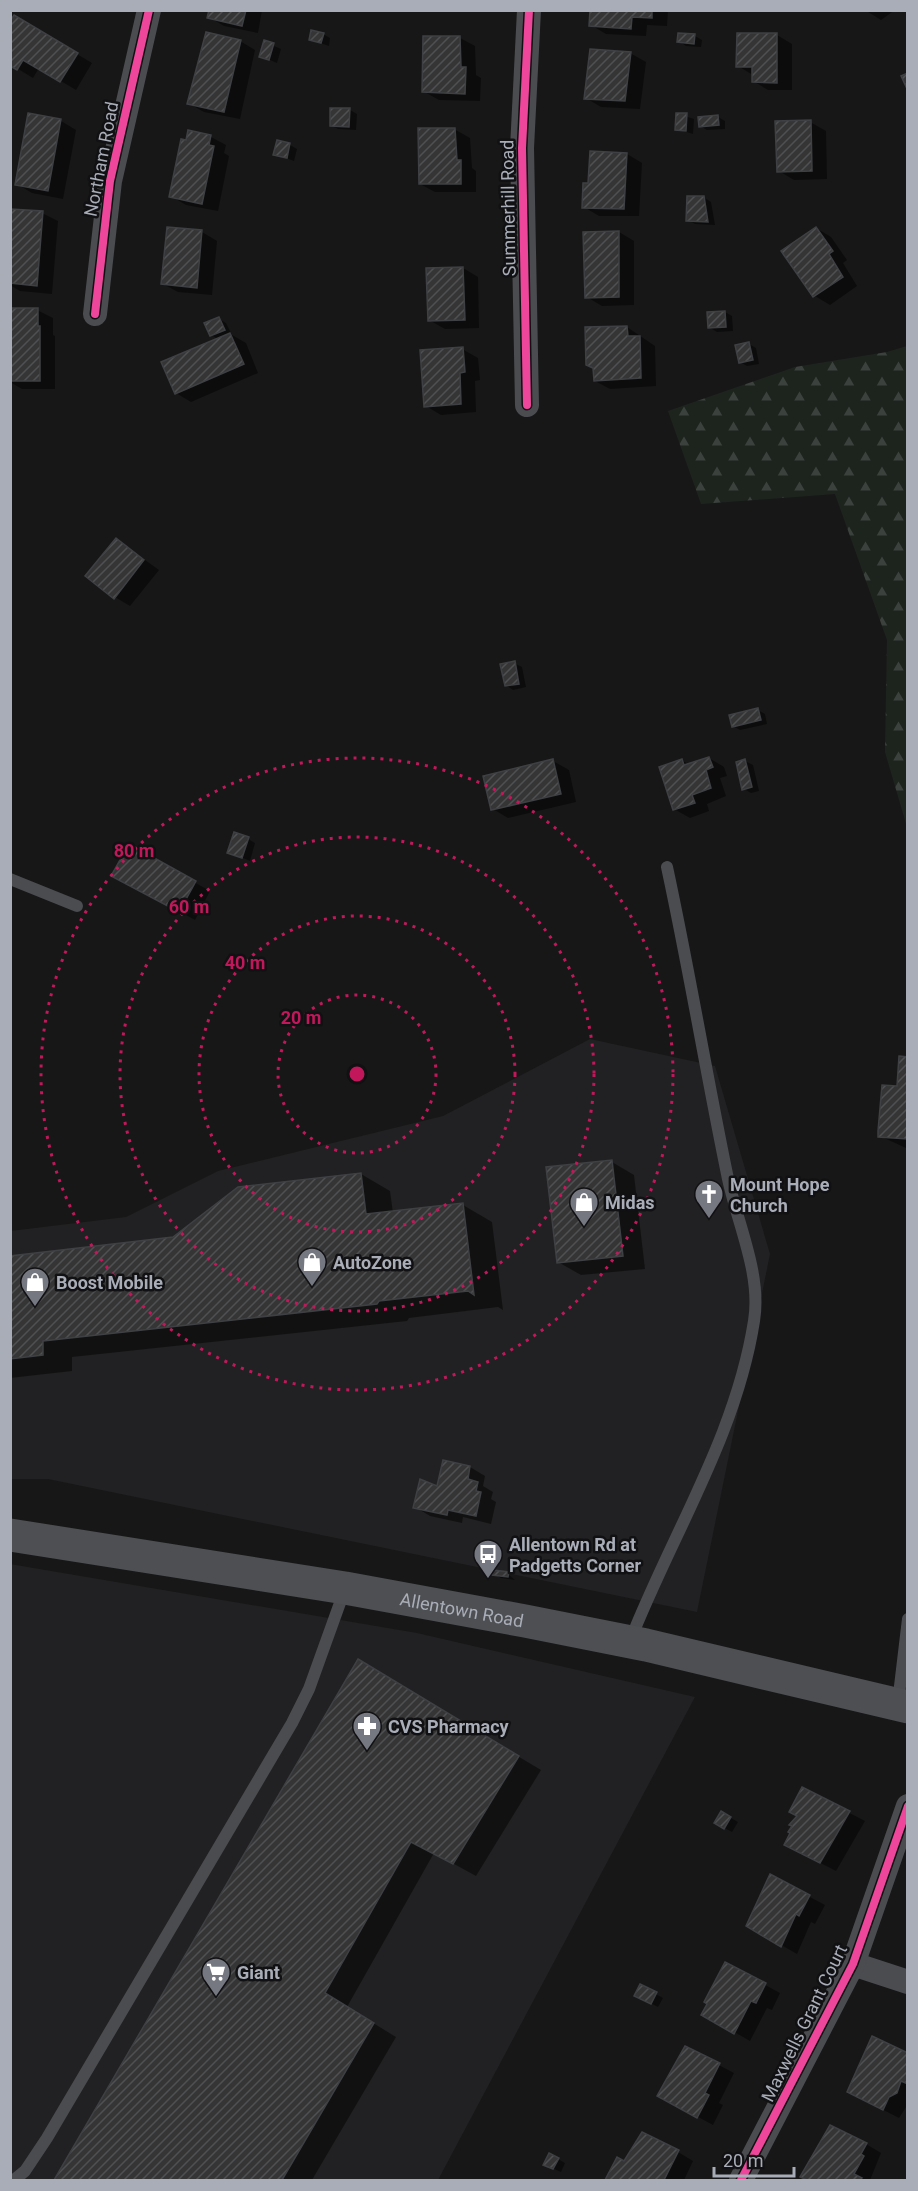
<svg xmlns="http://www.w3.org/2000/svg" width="918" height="2191" viewBox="0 0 918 2191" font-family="Roboto,sans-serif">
  <defs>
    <pattern id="forest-firs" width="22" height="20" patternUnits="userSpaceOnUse" patternTransform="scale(1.5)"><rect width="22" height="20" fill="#1d241e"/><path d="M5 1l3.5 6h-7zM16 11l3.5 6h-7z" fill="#3b413d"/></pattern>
    <pattern id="building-hatch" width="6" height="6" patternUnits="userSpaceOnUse" patternTransform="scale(1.5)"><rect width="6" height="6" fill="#353536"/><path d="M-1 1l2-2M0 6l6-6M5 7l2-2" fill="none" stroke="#4f5051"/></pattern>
  </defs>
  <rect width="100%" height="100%" fill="#171717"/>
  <g fill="#212123">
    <path d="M590,1039L715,1066L770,1254L697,1612L48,1479H11L10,1231L126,1217L218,1171L443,1116Z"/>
    <path d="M10,1564L417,1633L695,1697L438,2180H11Z"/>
  </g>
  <path fill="url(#forest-firs)" d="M907,346H908L907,827L885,752L887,640L835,494L701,504L668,411L795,367L887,352Z"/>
  <g fill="#0007">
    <path d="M210,10H262L258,33L224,26L209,17Z"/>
    <path d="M592,10H668L667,26L647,25L646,36L606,34L591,25Z"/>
    <path d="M865,10H895L881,20Z"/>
    <path d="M15,17L92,63L76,90L39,68L33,78L10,64Z"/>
    <path d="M323,34L330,38L329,46L311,40Z"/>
    <path d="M777,35L792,44V90H768L753,81V75L738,66Z"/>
    <path d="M695,36L702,40L701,47L686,46L679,41Z"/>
    <path d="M460,38L475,46L476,75L481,78L480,101L439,100L423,91Z"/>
    <path d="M240,41L255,50L240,119L204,112L188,103L197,64L201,65Z"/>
    <path d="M265,42L281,49L277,63L261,56Z"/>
    <path d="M630,53L646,62L640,109L601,107L586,98Z"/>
    <path d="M350,110L357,114L356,130L338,129L331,125Z"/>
    <path d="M678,114L694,119L693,134L677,129Z"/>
    <path d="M30,115L61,121L76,130L63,199L32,193L17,184Z"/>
    <path d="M718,117L725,121V129L707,130L700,126Z"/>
    <path d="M810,122L826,131L827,179L794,180L779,171Z"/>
    <path d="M454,129L470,138L472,168L476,171V192H435L420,184Z"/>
    <path d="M189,132L211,137L226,145L224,153L229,156L218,211L186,205L171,196Z"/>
    <path d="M290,145L297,149L294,161L275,154Z"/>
    <path d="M627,154L642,163L639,216H599L584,207L590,185Z"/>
    <path d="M703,197L711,202L715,225L695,224L688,220Z"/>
    <path d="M10,210L42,213L58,221L52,294L20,291L10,285Z"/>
    <path d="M816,228L831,237L847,260L843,263L857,286L830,305L815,296L783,251Z"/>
    <path d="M168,229L202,232L217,241L212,295L178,292L163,284Z"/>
    <path d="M619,232L634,241V305L602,306L587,297L584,233Z"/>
    <path d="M463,268L478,277L479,328L445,329L429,320Z"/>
    <path d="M10,310H37L53,318V335L55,336V389H22L10,382Z"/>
    <path d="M725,312L732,316L733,331L717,332L709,327Z"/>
    <path d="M219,319L226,323L232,335L246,343L258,373L191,402L176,393L218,339L211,335Z"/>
    <path d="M627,327L655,346L656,386L610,389L595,381Z"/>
    <path d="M749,344L756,348L759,364L747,366L740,362Z"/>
    <path d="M462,349L478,358L480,380L475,381L476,412L441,415L426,406Z"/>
    <path d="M117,540L159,570L130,606L115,597Z"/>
    <path d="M514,663L522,667L526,687L513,690L506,685Z"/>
    <path d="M758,710L765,714L767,724L740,730L733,726Z"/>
    <path d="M709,758L724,767L727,776L720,778L726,796L707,804L709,811L690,818L674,809L682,760L689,765Z"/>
    <path d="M553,761L569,770L576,802L508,818L493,809Z"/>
    <path d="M745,761L753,765L759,791L751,793L744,789Z"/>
    <path d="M248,839L255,843L250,861L229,852Z"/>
    <path d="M129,846L210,891L195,920L129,884Z"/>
    <path d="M908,1059V1149L880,1136Z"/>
    <path d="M612,1162L634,1175L645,1269L581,1275L558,1262Z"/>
    <path d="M361,1174L390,1191L393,1213L463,1205L492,1222L503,1310L498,1307L409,1318L407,1321L72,1357V1371L10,1378V1257L174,1238Z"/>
    <path d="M444,1461L470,1467L485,1476L483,1486L493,1492L491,1499L496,1502L491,1524L463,1517L462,1523L430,1516L415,1507L438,1488Z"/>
    <path d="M494,1574H508L515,1580L501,1578Z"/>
    <path d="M359,1661L541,1770L476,1876L434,1853L347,2007L396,2037L312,2180H56Z"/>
    <path d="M803,1789L865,1821L836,1871L801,1853L799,1816Z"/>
    <path d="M722,1813L738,1822L732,1832L716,1823Z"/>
    <path d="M770,1876L825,1905L815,1924L811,1922L797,1954L748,1926Z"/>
    <path d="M726,1964L780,1993L772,2010L767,2008L750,2041L703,2014Z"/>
    <path d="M641,1986L663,1998L658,2007L643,1999Z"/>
    <path d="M686,2048L734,2073L719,2103L723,2105L713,2125L674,2104Z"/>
    <path d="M908,2055V2104L899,2118L864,2100Z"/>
    <path d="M866,2144L881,2153L870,2180H809L802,2176Z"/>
    <path d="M678,2152L693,2161L684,2180H607L618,2159L625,2163Z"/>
    <path d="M558,2159L565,2163L561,2172L552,2168Z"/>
  </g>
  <g fill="url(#building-hatch)" stroke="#3f4043" stroke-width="1.5">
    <path d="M209,10H246L242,26L207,18Z"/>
    <path d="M590,10H652V18L632,17L631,29L589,26Z"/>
    <path d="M14,15L78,53L60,82L23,60L17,70L10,66V21Z"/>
    <path d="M311,30L324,33L321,43L309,40Z"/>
    <path d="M206,32L241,40L224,112L187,104Z"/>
    <path d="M678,33L695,34L694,44L677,42Z"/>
    <path d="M737,33H777V83L752,82V67H736Z"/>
    <path d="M423,36H460L461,67H466L465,94L422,92Z"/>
    <path d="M264,40L274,43L269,60L259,57Z"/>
    <path d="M590,49L631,52L625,101L584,99Z"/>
    <path d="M908,73V91L901,76Z"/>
    <path d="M330,108H350L349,127L330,126Z"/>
    <path d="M28,113L61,119L48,191L15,185Z"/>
    <path d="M676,113H687L686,131L675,130Z"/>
    <path d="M718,115L719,125L699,127L698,117Z"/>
    <path d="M811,120L812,171L777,172L775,121Z"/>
    <path d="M418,128H455L457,160H461V184H419Z"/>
    <path d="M188,130L211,135L209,145L214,146L202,204L169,197L181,139L186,140Z"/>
    <path d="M277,140L290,143L287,158L273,155Z"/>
    <path d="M590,151L627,153L624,209L582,208L583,183H588Z"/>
    <path d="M687,196H704L708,222L686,221Z"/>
    <path d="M10,209L43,211L37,286L10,283Z"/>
    <path d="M167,227L202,230L197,288L161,284Z"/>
    <path d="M816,227L833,251L829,254L843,277L813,297L781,251Z"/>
    <path d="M619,231V297L585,298L583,232Z"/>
    <path d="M463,267L465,320L428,321L426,268Z"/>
    <path d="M10,308H38V326H40V381H10Z"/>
    <path d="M725,311L726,327L708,328L707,312Z"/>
    <path d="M219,317L225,330L210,336L204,323Z"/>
    <path d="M627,326L628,336H640L641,378L594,381L593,368L586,365L585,327Z"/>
    <path d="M230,333L244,364L175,394L161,362Z"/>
    <path d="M749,342L753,360L739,363L735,345Z"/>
    <path d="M463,347L465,372L460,373L461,404L424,407L420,350Z"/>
    <path d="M116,538L144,560L114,599L85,576Z"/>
    <path d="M515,661L519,684L505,686L500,664Z"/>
    <path d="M758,708L761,720L732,727L729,715Z"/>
    <path d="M709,757L713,767L706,770L711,788L692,795L695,803L673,810L659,767L682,759L684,765Z"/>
    <path d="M553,759L561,794L491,810L483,776Z"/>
    <path d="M745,759L752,787L742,790L736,762Z"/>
    <path d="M234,832L249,837L242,858L227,853Z"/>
    <path d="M129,844L196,881L179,912L111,876Z"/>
    <path d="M899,1056L908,1057V1139L878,1137V1131L882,1085L897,1086Z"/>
    <path d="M612,1160L623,1256L557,1263L546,1167Z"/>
    <path d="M361,1173L366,1214L463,1203L474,1295L468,1291L379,1301L377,1304L43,1341V1355L10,1359V1256L173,1237L238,1187Z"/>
    <path d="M443,1460L470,1466L468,1479L478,1482L476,1491L481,1492L476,1516L448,1510L447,1515L413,1508L420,1479L437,1486Z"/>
    <path d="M493,1570L509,1572L508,1577L492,1575Z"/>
    <path d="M358,1659L519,1756L453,1864L411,1842L325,1993L374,2023L282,2180H54Z"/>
    <path d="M802,1787L850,1811L820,1863L784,1845L790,1833L788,1832L792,1826L789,1825L797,1816L789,1812Z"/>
    <path d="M721,1811L731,1817L724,1829L714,1823Z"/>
    <path d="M770,1874L810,1895L799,1916L796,1914L781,1947L746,1926Z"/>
    <path d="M725,1962L766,1983L756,2003L751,2001L734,2034L701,2015L707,2004L704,2002Z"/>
    <path d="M640,1984L657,1992L651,2004L634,1996Z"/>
    <path d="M872,2036L908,2053V2084L901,2081L897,2093L889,2097L883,2110L847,2092Z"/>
    <path d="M685,2046L720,2063L705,2093L709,2095L697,2118L657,2096Z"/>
    <path d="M830,2125L867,2143L861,2154L864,2156L854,2174L862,2178L860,2180H807L800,2177Z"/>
    <path d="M642,2132L679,2150L664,2180H605L617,2157L624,2161Z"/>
    <path d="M549,2153L559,2158L553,2169L543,2165Z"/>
  </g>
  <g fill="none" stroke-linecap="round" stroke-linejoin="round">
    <g stroke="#4b4c50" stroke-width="12">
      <path d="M10,879L77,906"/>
      <path d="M630,1641C672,1534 736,1436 754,1321C762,1273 736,1221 727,1174C706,1072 689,969 667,867"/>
      <path d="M898,1703L908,1619"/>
      <path d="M14,2180L25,2171L47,2138L292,1723L309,1689L345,1589"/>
    </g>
    <g stroke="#4b4c50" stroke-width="24">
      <path d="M95,314L110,181L149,10"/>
      <path d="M527,405L522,148L529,10"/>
      <path d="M853,1964L908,1982"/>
      <path d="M741,2180L853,1964L908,1806"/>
    </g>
    <path stroke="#4d4f52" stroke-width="33" id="s1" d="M10,1535L345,1588L525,1621L646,1645L908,1707"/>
    <g stroke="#111113" stroke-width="11">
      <g id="cycleway">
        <path d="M95,314L110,181L149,10"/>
        <path d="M527,405L522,148L529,10"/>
        <path d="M741,2180L853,1964L908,1806"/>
      </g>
    </g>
    <use href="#cycleway" stroke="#ed469a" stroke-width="8"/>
  </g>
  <g fill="none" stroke="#c2185b" stroke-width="3" stroke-dasharray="3 6">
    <circle cx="357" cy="1074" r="79"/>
    <circle cx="357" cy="1074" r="158"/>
    <circle cx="357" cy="1074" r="237"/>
    <circle cx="357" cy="1074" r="316"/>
  </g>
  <defs>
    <g id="church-pin" transform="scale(1.5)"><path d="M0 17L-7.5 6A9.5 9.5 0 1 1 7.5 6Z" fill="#757880" stroke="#111113"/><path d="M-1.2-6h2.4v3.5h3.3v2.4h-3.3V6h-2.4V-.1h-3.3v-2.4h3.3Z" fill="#fff"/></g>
    <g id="shop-pin" transform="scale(1.5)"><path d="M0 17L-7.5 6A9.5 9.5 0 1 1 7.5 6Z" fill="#757880" stroke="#111113"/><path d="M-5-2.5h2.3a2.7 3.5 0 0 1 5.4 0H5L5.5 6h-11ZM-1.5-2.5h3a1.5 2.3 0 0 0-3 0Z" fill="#fff"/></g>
    <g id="bus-pin" transform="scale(1.5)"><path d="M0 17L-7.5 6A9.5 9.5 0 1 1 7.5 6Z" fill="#757880" stroke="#111113"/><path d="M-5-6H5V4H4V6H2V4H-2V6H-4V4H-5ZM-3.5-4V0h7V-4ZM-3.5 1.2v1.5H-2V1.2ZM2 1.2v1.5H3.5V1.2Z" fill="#fff"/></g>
    <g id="pharmacy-pin" transform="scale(1.5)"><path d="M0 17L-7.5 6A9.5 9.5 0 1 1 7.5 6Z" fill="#757880" stroke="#111113"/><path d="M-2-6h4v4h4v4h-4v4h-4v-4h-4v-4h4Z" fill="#fff"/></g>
    <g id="supermarket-pin" transform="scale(1.5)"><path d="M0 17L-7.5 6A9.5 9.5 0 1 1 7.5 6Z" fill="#757880" stroke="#111113"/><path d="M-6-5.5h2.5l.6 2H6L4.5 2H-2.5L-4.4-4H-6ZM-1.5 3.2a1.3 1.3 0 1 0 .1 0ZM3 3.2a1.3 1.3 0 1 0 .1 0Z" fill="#fff"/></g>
  </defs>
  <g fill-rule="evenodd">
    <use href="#church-pin" x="709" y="1194"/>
    <use href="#shop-pin" x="584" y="1202"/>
    <use href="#shop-pin" x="312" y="1262"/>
    <use href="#shop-pin" x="35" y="1282"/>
    <use href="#bus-pin" x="488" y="1554"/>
    <use href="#pharmacy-pin" x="367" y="1726"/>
    <use href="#supermarket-pin" x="216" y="1972"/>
  </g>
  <g text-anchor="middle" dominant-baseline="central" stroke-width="5" stroke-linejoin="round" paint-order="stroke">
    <g font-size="18" fill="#a8adb8" stroke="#111113">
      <text transform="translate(101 159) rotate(-79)">Northam Road</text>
      <text transform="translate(508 208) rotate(-91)">Summerhill Road</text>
      <text stroke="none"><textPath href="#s1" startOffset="458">Allentown Road</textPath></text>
      <text transform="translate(804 2023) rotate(-64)">Maxwells Grant Court</text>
    </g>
    <g font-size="18" font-weight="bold" fill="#a8adb8" stroke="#111113" text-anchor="start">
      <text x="730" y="1184">Mount Hope<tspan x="730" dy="21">Church</tspan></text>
      <text x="605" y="1202">Midas</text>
      <text x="333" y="1262">AutoZone</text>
      <text x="56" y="1282">Boost Mobile</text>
      <text x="509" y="1544">Allentown Rd at<tspan x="509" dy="21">Padgetts Corner</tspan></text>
      <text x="388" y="1726">CVS Pharmacy</text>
      <text x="237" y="1972">Giant</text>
    </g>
  </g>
  <circle cx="357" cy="1074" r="9" fill="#c2185b" stroke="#111113" stroke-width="3"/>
  <g font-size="18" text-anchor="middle" font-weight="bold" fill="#c2185b" stroke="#111113" stroke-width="5" stroke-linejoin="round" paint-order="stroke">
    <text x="134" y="857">80 m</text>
    <text x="189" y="913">60 m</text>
    <text x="245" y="969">40 m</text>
    <text x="301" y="1024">20 m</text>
  </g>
  <rect width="918" height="2191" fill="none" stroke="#a8adb8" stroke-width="24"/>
  <path d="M714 2167v9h80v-9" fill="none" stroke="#a8adb8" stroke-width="3"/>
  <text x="723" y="2167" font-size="18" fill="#a8adb8" stroke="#111113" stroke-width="4.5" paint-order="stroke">20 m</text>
</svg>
